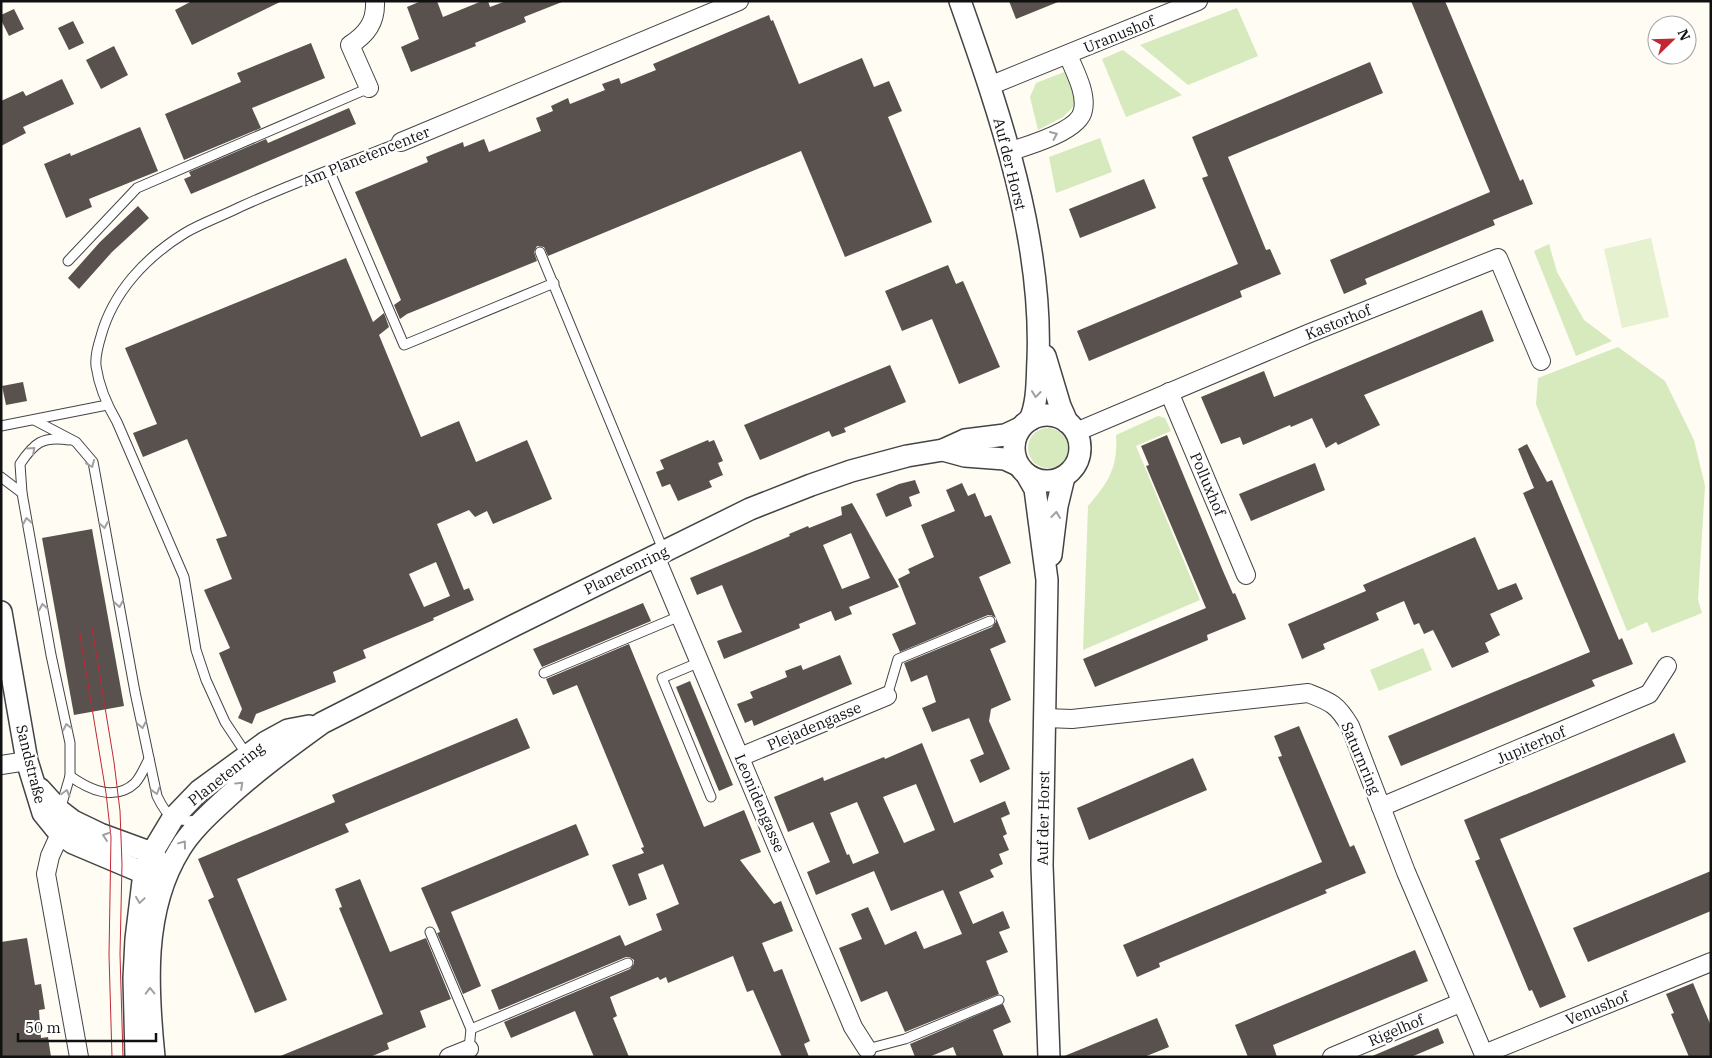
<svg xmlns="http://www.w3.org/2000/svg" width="1712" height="1058" viewBox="0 0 1712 1058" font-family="'IBM Plex Serif',serif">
  <rect width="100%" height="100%" fill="#fffcf4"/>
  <g fill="#d6eabd">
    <path d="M1237,8L1258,56L1188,85L1140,45Z"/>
    <path d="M1123,50L1182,95L1126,117L1102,59Z"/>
    <path d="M1067,71L1077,103L1063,117L1038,130L1030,97L1036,83Z"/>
    <path d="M1100,138L1112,172L1056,193L1049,157Z"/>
    <path d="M1549,244L1557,272L1584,320L1612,341L1576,356L1534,251Z"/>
    <path d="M1618,347L1665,381L1694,440L1705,486L1698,600L1702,613L1652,633L1647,622L1627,631L1536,404L1538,378Z"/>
    <path d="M1158,416L1165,418L1171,431L1136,446L1200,600L1083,650L1088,506C1109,482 1118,467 1116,435Z"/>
    <circle cx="1048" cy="448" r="20"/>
    <path d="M1423,648L1432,670L1379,691L1370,670Z"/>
  </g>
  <path fill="#e6f1cf" d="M1651,238L1669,317L1622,328L1604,249Z"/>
  <g fill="#59514d" fill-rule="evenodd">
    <path d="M192,1H282L192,45L175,10Z"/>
    <path d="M421,1H437L443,17L482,1H488L490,7L506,1L562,2L524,17L526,22L475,43L476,46L411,72L401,47L419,39L407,7Z"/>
    <path d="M1009,1H1058V2L1016,19Z"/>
    <path d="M1411,1H1445L1520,181L1523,179L1533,204L1493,220L1495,225L1365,279L1367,284L1344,294L1330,260L1490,192Z"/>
    <path d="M14,9L24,29L9,36L1,20V15Z"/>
    <path d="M769,15L771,21L773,20L799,84L862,58L874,87L889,81L902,111L888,117L932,222L845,257L801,151L548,256L544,247L537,246L534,252L537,261L407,314L400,319L394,305L401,300L355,192L428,162L426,157L463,142L464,147L484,139L489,152L541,131L536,118L553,111L551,106L568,98L570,104L605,90L602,84L619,78L621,84L656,70L653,64Z"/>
    <path d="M73,21L84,43L69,50L58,28Z"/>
    <path d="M311,43L325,78L252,108L261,128L184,160L165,114L241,82L237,73Z"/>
    <path d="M114,46L128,75L101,89L86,60Z"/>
    <path d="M1370,62L1383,93L1228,157L1266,250L1270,249L1281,274L1240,291L1242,297L1089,361L1077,331L1238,264L1202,178L1208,176L1192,137Z"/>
    <path d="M62,79L74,104L23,127L26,133L1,146V101L23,91L26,96Z"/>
    <path d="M349,108L356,124L191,194L184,179L191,176L189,172L266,139L268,143Z"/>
    <path d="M140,127L158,171L89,199L92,207L66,218L44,164L70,153L71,156Z"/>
    <path d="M1144,179L1156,208L1080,238L1069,209Z"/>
    <path d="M138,206L149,218L112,252L79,289L68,278L100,242Z"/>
    <path d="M346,258L373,322L384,313L389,327L379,335L421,437L459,421L476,462L527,440L552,499L493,524L487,511L475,517L469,510L437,524L464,590L469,588L474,600L433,618L434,620L363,650L366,658L333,672L336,682L256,714L252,724L238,718L242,709L219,653L230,648L204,590L232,579L216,539L227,536L187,439L143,457L133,433L157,424L125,348ZM436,562L450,596L424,607L409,574Z"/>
    <path d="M948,265L956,284L963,281L1000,367L959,384L932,319L902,331L885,291Z"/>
    <path d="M1482,310L1494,341L1364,395L1380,425L1338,445L1336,442L1326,448L1312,418L1291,427L1290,425L1243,445L1240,437L1221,444L1201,397L1264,371L1274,397Z"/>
    <path d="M890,365L906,402L844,428L846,432L832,437L829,431L760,460L744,425Z"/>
    <path d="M23,382L27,401L6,405L2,386Z"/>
    <path d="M1167,435L1223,571L1233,594L1235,593L1246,619L1207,635L1208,640L1095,687L1083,659L1206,608L1146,466L1149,465L1141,446Z"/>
    <path d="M708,440L709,442L714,440L723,461L718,463L723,475L709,481L712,487L678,501L670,484L662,487L656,472L664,469L660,460Z"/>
    <path d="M1527,444L1547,482L1552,480L1619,640L1622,638L1633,664L1592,680L1595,686L1401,766L1388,736L1590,652L1523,493L1534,488L1518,449Z"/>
    <path d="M1315,463L1325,490L1251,521L1239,494Z"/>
    <path d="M915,480L920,493L909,497L912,506L886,517L876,494L899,484Z"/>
    <path d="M962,483L968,496L975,493L985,517L991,515L1011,563L979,577L1006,642L990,649L1011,700L991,709L989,721L1010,769L980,783L970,760L984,754L969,718L932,732L922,708L936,702L927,675L911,682L904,663L992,627L996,622V618L991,615H988L900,652L892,634L916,624L898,579L910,573L908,569L934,557L921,525L955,511L946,490Z"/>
    <path d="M852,503L899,587L849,607L852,614L835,621L831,611L799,624L800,628L724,659L717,641L742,632L731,607L722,585L697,595L690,578L790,536L789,534L808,526L809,528L842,515L841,507ZM851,533L870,578L842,589L823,545Z"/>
    <path d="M92,529L124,706L74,715L42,538Z"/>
    <path d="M1475,537L1498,590L1516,583L1523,599L1490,614L1500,635L1485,643L1489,652L1452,668L1433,630L1424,634L1419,623L1414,625L1404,601L1376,613L1379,620L1323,644L1325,649L1302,659L1288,624L1366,591L1363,585Z"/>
    <path d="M643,603L651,621L542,667L533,649Z"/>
    <path d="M629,644L704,827L744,810L761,852L740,860L774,904L781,901L793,931L762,943L774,972L782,969L810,1041L804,1044L809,1057H782L753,990L747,992L733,956L668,983L666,977L660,980L658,977L610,997L617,1016L613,1018L629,1057H594L575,1011L511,1038L504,1022L630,969L634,964V960L629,957H626L499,1010L491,990L620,935L625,946L662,930L656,914L679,904L663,864L638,874L647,899L629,906L612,865L644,853L641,848L644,847L577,685L553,695L546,679Z"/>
    <path d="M840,655L852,684L754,726L752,720L745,723L737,704L753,698L750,692L787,677L785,671L801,665L803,670Z"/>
    <path d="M690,681L733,785L719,791L676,687Z"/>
    <path d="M517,718L530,748L345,824L349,832L237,879L287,1000L255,1013L208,900L214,897L198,859L335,802L332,795Z"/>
    <path d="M1299,726L1350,847L1354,845L1366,873L1325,890L1327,893L1159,963L1160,967L1137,977L1123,945L1322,862L1278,757L1282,756L1274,736Z"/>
    <path d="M1674,733L1686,762L1500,839L1566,997L1540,1008L1532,990L1529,991L1475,861L1480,859L1464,820Z"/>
    <path d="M922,743L954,823L1005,801L1010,814L1001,818L1007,834L1003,836L1009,850L999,854L1003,864L990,870L994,877L959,892L973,924L1003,911L1010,928L999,932L1008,952L986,961L999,994L905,1032L887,991L861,1002L839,948L862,939L851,914L868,907L885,945L916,931L924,949L962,934L943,890L891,911L874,871L816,895L807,872L830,862L813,822L788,832L774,797L823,777L824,781L884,757L885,759ZM916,784L935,830L904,843L883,797ZM857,802L879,853L853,864L849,854L847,855L830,813Z"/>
    <path d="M1193,758L1207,790L1089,840L1077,808Z"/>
    <path d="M576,824L589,855L451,912L481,986L463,994L437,933L440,932L421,888Z"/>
    <path d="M1711,871V911L1588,962L1573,928Z"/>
    <path d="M360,879L390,952L426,938L451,999L420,1011L426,1027L387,1043L389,1049L370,1057H278L383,1014L339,908L342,907L335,889Z"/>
    <path d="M27,938L35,985L41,984L45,1009L39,1010L41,1038L48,1037L51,1057H1V942Z"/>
    <path d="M1415,950L1428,981L1273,1045L1277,1057H1248L1235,1025Z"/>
    <path d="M1693,983L1711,1026V1057H1689L1671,1014L1674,1013L1666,994Z"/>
    <path d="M1003,1004L1011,1022L993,1030L1004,1057H957L953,1047L929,1057H915L910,1044Z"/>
    <path d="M1157,1018L1169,1047L1144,1057H1062Z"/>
    <path d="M1438,1028L1444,1043L1411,1057H1370Z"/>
  </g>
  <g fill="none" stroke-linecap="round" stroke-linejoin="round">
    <g stroke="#444" stroke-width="11">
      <g id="service">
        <path d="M329,170L404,345L554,283"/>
        <path d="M540,252L664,552"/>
        <path d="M68,261L137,188L369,88"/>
        <path d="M34,420L76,442L93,462L135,692L157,796C167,817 173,823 198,820"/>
        <path d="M1,426L107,405"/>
        <path d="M1,477L22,493"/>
        <path d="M700,662L662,678L711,797"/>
        <path d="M544,673L680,616"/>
        <path d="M887,696L898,659L990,621"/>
        <path d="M247,755L225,722L206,680L196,650L184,577L117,422C107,405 99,387 96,366C95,356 98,346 101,336C113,292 146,257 185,233C202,223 222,216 240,207C293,183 347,163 401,142"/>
        <path d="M70,776C88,789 115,802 135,783C141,777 145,766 149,759"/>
        <path d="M60,810L70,776V743L51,655L22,493L20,464C34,443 42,436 69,440"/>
        <path d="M430,932L471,1029L469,1049"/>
        <path d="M471,1029L628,963"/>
        <path d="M867,1049L905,1039L999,1000"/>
      </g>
    </g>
    <g stroke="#444" stroke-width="20">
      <g id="minor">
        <path d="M989,86L1198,1"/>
        <path d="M369,88L350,45C367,34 376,22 375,1"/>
        <path d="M401,142L739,1"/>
        <path d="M1008,152C1027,146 1080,131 1083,110C1087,93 1074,70 1068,55"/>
        <path d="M1169,392L1246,575"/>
        <path d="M1076,432L1310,333L1498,258L1541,361"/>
        <path d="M655,556L853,1027L867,1049"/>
        <path d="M1045,718L1072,719L1308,693C1331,702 1337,704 1350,726L1406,872L1485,1057"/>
        <path d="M740,757L887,696"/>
        <path d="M1,765L27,761"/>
        <path d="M1381,807L1649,694L1667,666"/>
        <path d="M60,834L50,856L46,874L79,1057"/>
        <path d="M1484,1054L1711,962"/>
        <path d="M449,1057L469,1049"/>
        <path d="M1332,1057L1460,1003"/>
      </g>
    </g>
    <g stroke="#444" stroke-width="24">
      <g id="tertiary">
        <path d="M960,1C1000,114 1043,239 1038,360C1037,380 1038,401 1030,420"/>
        <path d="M1045,356L1060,406L1067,422"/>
        <circle cx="1047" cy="448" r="33"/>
        <path d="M943,450L965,456L1005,459L1018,465"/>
        <path d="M1027,475L1035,489L1047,580L1042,865L1049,1057"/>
        <path d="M1051,555L1057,506L1064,477"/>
        <path d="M1,612L27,761L43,813L60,834L73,843L144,873H158"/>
        <path d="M40,789L60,811L73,821L100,834L152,853L160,864"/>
        <path d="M136,1057L134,978L136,939L144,873L152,853L173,818L199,791L266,742L288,730L309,726"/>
        <path d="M154,1057C147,988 142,910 180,849C190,832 206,817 220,804C252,774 286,749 322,723L513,626L750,509L811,485L851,471L907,456L943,450L965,440L1005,435L1020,428"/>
      </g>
    </g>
    <use href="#service" stroke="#fff" stroke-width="9"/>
    <use href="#minor" stroke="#fff" stroke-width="18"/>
    <use href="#tertiary" stroke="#fff" stroke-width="21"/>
    <g stroke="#c12834" stroke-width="1">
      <path d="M92,628L114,762L120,811L122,864L120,954L123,1057"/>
      <path d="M79,629L106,793L111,837L109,955L112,1057"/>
    </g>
  </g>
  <defs><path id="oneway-chevron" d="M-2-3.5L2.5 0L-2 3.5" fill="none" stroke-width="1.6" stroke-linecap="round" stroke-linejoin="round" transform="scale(1.25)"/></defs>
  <g stroke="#a0a0a0">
    <use href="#oneway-chevron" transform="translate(1054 135) rotate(-24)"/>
    <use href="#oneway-chevron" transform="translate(1036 394) rotate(96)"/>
    <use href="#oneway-chevron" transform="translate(32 450) rotate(-42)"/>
    <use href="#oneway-chevron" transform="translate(91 464) rotate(67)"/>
    <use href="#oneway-chevron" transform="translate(1056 515) rotate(-84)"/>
    <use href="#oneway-chevron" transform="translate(27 521) rotate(-100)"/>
    <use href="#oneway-chevron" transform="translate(104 525) rotate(80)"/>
    <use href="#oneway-chevron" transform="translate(119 604) rotate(80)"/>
    <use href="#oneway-chevron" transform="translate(43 607) rotate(-100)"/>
    <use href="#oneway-chevron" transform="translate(142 725) rotate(79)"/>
    <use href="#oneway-chevron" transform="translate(67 727) rotate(-102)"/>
    <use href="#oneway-chevron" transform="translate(240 785) rotate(-43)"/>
    <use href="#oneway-chevron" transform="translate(156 791) rotate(73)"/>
    <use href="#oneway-chevron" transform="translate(66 793) rotate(-74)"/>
    <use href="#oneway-chevron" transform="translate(106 836) rotate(-161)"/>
    <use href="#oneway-chevron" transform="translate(183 844) rotate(-53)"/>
    <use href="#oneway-chevron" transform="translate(140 900) rotate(98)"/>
    <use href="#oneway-chevron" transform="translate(150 991) rotate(-91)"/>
  </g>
  <g text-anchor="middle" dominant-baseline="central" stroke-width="5" stroke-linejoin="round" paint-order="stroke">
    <g font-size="15" fill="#111" stroke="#fff">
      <text transform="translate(1119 34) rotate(-22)">Uranushof</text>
      <text transform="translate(366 156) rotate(-22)">Am Planetencenter</text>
      <text transform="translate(1010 164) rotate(76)">Auf der Horst</text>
      <text transform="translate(1338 322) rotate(-22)">Kastorhof</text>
      <text transform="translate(1208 484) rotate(67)">Polluxhof</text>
      <text transform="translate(626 570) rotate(-26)">Planetenring</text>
      <text transform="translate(814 726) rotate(-23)">Plejadengasse</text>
      <text transform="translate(1531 745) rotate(-23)">Jupiterhof</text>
      <text transform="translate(1361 758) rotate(67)">Saturnring</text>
      <text transform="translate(31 764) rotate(76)">Sandstraße</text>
      <text transform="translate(226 774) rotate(-38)">Planetenring</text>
      <text transform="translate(760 803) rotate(67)">Leonidengasse</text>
      <text transform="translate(1043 818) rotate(-89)">Auf der Horst</text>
      <text transform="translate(1597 1008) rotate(-22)">Venushof</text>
      <text transform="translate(1396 1030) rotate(-23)">Rigelhof</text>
    </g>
  </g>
  <rect width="1712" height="1058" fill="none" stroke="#111111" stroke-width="5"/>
  <g transform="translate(1672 40) rotate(67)"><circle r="24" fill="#ffffff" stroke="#a0a0a0"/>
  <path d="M0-4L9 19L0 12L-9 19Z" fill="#c12834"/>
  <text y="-8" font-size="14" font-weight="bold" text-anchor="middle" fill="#111111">N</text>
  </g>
  <path d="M18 1033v8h138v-8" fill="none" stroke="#111111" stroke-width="2.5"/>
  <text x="25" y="1033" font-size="15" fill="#111111" stroke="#ffffff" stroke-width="4" paint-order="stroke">50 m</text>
</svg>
